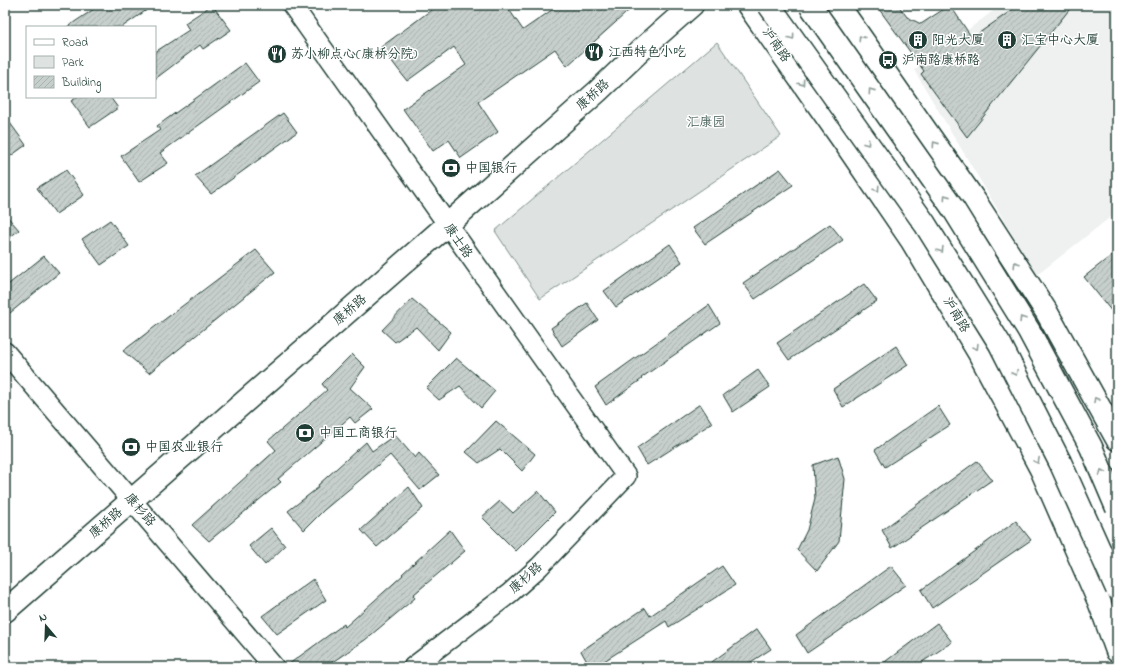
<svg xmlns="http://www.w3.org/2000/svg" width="1122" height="672" viewBox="0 0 1122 672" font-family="'Indie Flower','LXGW WenKai TC',sans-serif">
  <defs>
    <pattern id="building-hatch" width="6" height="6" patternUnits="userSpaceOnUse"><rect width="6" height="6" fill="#c7cfcc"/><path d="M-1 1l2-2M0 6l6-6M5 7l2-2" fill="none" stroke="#aab3b0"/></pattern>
  </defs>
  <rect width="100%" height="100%" fill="#fff"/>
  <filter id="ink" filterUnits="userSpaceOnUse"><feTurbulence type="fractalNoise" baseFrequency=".025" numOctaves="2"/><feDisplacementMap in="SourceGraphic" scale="8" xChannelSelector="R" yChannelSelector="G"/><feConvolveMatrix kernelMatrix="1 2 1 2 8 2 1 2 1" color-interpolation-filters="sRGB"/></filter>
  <g filter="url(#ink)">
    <path fill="#eef1f0" d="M1001,5H1117V212L1037,275L914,70Z"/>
    <path fill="#dee3e2" stroke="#7e908b" d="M717,42L781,136L540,299L495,231Z"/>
    <g fill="url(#building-hatch)" stroke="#1f3d34">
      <path d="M100,5H154L122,27H67Z"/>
      <path d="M212,5L231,30L203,49L200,45L155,79V52L189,30L185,23Z"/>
      <path d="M438,5H506L523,30L559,5H635L567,66L555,49L478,102L498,132L461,158L449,140L433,151L403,109L466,65L454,47L407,81L381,47Z"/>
      <path d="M876,5H898L907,17L921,24L950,5L972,38L1019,5H1073L967,137L921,74L924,71Z"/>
      <path d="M245,63L259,82L160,153L168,163L139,182L121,156L160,130L157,126Z"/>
      <path d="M77,97H110L118,108L90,127L71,101Z"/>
      <path d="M283,113L297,132L211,194L195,176Z"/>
      <path d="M5,116L26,145L5,160Z"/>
      <path d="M780,169L793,185L705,244L693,228Z"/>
      <path d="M66,170L84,195L56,214L37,188Z"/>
      <path d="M5,214L19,230L5,241Z"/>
      <path d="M110,220L129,246L101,265L82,239Z"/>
      <path d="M830,224L843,240L755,299L743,283Z"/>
      <path d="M670,244L682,262L616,307L604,291Z"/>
      <path d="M256,250L275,272L149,373L123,351Z"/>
      <path d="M1117,251V318L1084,277Z"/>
      <path d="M44,256L59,273L5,317V287Z"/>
      <path d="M864,284L877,301L789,360L777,343Z"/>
      <path d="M412,299L451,332L438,350L416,327L395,342L382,330Z"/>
      <path d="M587,303L598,320L562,346L551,328Z"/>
      <path d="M709,305L720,323L641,378L642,379L606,405L595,387Z"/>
      <path d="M896,346L908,365L843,407L833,389Z"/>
      <path d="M352,354L365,367L350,388L373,409L355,423L350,417L278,479L281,482L209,541L192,525L276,450L268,441L327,390L322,384Z"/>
      <path d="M456,358L495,391L481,408L460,386L439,400L426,388Z"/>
      <path d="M758,370L770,387L733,412L723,395Z"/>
      <path d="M700,404L712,423L647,465L637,448Z"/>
      <path d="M938,406L950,425L885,467L875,450Z"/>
      <path d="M496,421L535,454L522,471L500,449L479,463L466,452Z"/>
      <path d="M395,435L415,458L419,453L439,475L420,490L390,455L324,510L304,530L288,511L319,487L318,485L366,442L372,451Z"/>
      <path d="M838,456L845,479L839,541L817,571L797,550L807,530L815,499L813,465Z"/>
      <path d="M977,461L992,480L892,548L882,530Z"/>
      <path d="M409,487L423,508L377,547L361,530Z"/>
      <path d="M538,491L555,512L516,551L482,517L500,501L513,513Z"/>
      <path d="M1016,521L1031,540L932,608L921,590Z"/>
      <path d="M271,528L285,546L265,565L249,546Z"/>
      <path d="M450,530L465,551L413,595L415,598L365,640L325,667H285L344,624L345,627L403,575L402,574Z"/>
      <path d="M722,566L735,585L669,627L666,621L595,667H590L581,651L645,608L650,616Z"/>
      <path d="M891,566L906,585L807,653L796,635Z"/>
      <path d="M313,579L326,600L277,634L262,616Z"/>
      <path d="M937,623L952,642L915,667H878Z"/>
      <path d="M757,629L771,649L743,667H705Z"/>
    </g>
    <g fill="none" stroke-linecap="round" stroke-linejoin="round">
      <g stroke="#1f3d34" stroke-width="22">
        <g id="minor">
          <path d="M292,5L626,476L539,567L510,593L413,667"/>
          <path d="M5,352L274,667"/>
        </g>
      </g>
      <g stroke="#1f3d34" stroke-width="25">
        <g id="major">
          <path d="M748,5L845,143L912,241L979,353L1041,469L1100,604L1117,651"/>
          <path d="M838,5L975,201L1046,311L1117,439"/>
          <path d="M5,611L447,225L598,91L641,50L692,5"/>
        </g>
      </g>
      <use href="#minor" stroke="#fff" stroke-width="19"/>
      <use href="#major" stroke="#fff" stroke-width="22"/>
      <g stroke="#1f3d34" stroke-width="25" stroke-linecap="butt">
        <g id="major-bridge">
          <path d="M769,5L925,224L1000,344L1060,462L1117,589"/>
          <path d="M810,5L954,210L1029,331L1091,447L1117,508"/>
        </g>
      </g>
      <use href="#major-bridge" stroke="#fff" stroke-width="22"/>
    </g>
    <defs><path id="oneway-chevron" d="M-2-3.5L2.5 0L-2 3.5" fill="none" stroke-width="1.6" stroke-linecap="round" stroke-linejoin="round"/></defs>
    <g stroke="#8f9e9a">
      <use href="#oneway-chevron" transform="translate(792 37) rotate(54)"/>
      <use href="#oneway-chevron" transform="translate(861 38) rotate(-125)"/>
      <use href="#oneway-chevron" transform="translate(802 83) rotate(55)"/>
      <use href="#oneway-chevron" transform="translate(871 91) rotate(-125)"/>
      <use href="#oneway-chevron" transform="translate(867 143) rotate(54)"/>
      <use href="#oneway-chevron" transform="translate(935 144) rotate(-125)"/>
      <use href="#oneway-chevron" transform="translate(877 189) rotate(56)"/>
      <use href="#oneway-chevron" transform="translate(946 197) rotate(-125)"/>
      <use href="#oneway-chevron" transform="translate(941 250) rotate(58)"/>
      <use href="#oneway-chevron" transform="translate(1016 264) rotate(-123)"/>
      <use href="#oneway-chevron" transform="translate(1022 319) rotate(-122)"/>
      <use href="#oneway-chevron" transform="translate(976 347) rotate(59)"/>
      <use href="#oneway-chevron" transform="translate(1015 373) rotate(63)"/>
      <use href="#oneway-chevron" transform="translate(1096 400) rotate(-119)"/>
      <use href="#oneway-chevron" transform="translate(1037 461) rotate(62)"/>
      <use href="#oneway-chevron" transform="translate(1102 472) rotate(-113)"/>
    </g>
  </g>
  <defs>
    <g id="building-disc" transform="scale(1)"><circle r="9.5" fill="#1f3d34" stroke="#fff"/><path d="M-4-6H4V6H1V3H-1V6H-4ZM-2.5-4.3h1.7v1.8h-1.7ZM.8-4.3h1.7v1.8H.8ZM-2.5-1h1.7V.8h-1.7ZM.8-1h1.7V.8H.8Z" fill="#fff"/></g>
    <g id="restaurant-disc" transform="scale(1)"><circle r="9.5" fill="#1f3d34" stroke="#fff"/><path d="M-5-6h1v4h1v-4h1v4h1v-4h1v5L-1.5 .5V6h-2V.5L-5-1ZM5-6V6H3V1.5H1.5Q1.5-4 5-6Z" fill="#fff"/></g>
    <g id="bus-disc" transform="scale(1)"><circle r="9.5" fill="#1f3d34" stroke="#fff"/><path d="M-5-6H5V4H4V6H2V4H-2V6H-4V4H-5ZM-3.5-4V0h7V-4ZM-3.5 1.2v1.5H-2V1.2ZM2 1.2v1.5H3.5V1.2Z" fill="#fff"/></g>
    <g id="bank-disc" transform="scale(1)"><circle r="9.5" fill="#1f3d34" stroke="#fff"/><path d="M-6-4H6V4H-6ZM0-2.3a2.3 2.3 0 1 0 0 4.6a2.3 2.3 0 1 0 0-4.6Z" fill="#fff"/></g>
  </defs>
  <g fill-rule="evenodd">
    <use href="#building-disc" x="918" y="40"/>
    <use href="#building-disc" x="1007" y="40"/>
    <use href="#restaurant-disc" x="594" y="52"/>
    <use href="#restaurant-disc" x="277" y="54"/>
    <use href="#bus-disc" x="888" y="60"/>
    <use href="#bank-disc" x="451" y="168"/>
    <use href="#bank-disc" x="305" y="433"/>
    <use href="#bank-disc" x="131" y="447"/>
  </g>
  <g text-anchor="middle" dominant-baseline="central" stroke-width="3" stroke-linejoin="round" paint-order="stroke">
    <g font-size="13" fill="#1f3d34" stroke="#fff" text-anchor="start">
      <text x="932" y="40">阳光大厦</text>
      <text x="1021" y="40">汇宝中心大厦</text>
      <text x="608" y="52">江西特色小吃</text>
      <text x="291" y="54">苏小柳点心(康桥分院)</text>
      <text x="902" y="60">沪南路康桥路</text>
      <text x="465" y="168">中国银行</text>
      <text x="319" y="433">中国工商银行</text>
      <text x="145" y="447">中国农业银行</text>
    </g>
    <g font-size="13" fill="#1f3d34" stroke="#fff">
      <text transform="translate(776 45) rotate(55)">沪南路</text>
      <text transform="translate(593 95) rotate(-42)">康桥路</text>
      <text transform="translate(458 241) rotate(55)">康士路</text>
      <text transform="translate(350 310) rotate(-41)">康桥路</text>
      <text transform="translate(956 315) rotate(59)">沪南路</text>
      <text transform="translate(140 510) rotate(49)">康杉路</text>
      <text transform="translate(106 523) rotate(-41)">康桥路</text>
      <text transform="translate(526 578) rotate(-42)">康杉路</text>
    </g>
    <g font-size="13" fill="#455e57" stroke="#fff">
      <text x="706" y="122">汇康园</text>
    </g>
  </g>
  <rect width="1122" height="672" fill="none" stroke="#fff" stroke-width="20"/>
  <rect x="10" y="10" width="1102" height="652" fill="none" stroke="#1f3d34" stroke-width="1.5" filter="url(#ink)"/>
  <rect x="26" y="26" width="130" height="72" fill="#ffffff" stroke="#a5b1ae"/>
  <rect x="34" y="39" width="20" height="6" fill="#ffffff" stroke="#a5b1ae"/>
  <text x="62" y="46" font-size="12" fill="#1f3d34">Road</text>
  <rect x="34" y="56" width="20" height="12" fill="#dee3e2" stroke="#a5b1ae"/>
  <text x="62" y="66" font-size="12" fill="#1f3d34">Park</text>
  <rect x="34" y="76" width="20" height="12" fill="url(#building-hatch)" stroke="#a5b1ae"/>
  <text x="62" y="86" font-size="12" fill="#1f3d34">Building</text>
  <g transform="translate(46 626) rotate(341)" stroke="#ffffff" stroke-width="3" paint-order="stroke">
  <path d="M0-3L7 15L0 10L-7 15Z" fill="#1f3d34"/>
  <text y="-6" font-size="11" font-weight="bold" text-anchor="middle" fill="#1f3d34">N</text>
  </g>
</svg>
